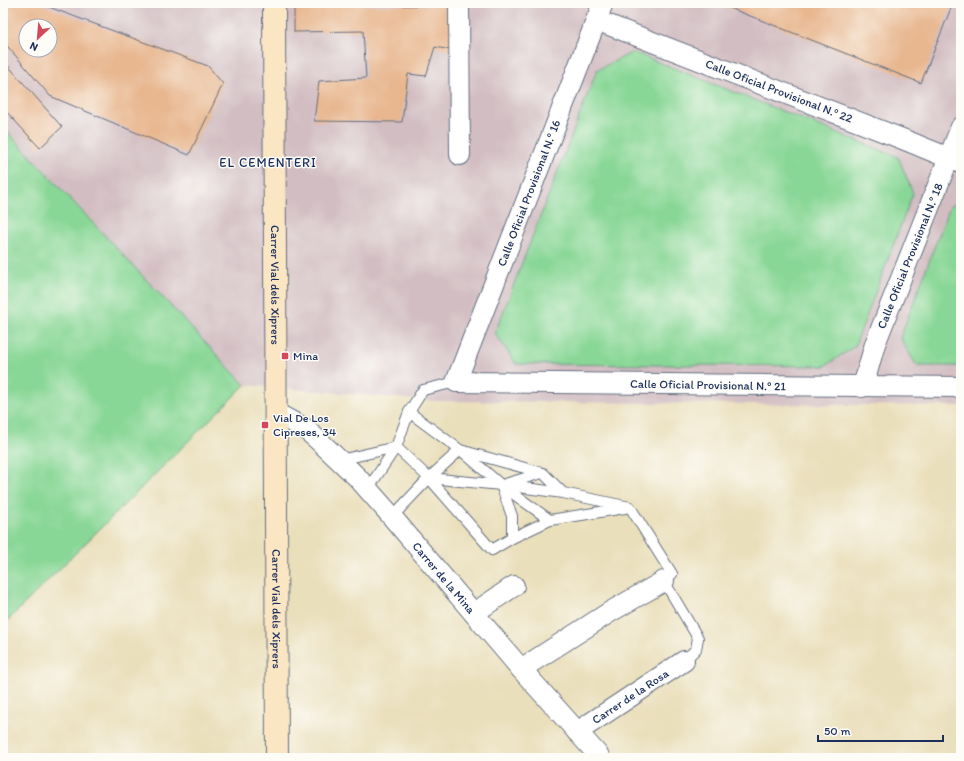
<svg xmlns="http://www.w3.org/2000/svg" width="964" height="761" viewBox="0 0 964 761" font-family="Itim,sans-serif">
  <rect width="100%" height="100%" fill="#fdfcf7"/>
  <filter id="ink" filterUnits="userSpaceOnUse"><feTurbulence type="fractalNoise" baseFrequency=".025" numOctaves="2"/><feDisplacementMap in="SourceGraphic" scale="8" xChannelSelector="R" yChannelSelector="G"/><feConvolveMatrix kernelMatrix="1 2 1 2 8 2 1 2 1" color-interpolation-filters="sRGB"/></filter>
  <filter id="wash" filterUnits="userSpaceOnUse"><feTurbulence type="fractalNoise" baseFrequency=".012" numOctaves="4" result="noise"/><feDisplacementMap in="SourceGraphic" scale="16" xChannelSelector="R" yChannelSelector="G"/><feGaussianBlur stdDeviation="0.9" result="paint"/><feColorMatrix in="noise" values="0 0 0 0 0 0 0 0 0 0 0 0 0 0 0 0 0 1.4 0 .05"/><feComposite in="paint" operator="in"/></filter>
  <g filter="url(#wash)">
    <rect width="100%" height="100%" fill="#eadfbb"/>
    <path fill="#d2bec2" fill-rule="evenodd" d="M3,3H961V406L433,401L245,385L3,127ZM26,26H50V50H26Z"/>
    <g fill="#89d796" stroke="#52837a">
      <path d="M633,52L898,157L913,193L855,346L825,366L516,364L495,333L597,70Z"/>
      <path d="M3,127L245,385L3,625Z"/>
      <path d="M961,201V366H917L900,338L950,206Z"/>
    </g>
    <g id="blocks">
      <g fill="#e8b790" fill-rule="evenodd">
        <path d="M3,3H38L208,66L223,84L189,155L50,96L3,41ZM26,26H50V50H26Z"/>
        <path d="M294,3H356L355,5L453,6L451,50L435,47L426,76L408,74L402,122L314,121L319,81L366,78L363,31L294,32Z"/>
        <path d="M717,3H953L921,83Z"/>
        <path d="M3,60L62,127L40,148L3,108Z"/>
      </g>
    </g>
  </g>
  <g filter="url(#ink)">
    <use href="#blocks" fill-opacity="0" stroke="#636d7f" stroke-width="1"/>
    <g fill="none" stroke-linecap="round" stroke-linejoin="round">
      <g stroke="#636d7f" stroke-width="12">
        <g id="lane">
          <path d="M409,412L460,450L429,478"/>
          <path d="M460,450L543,473L563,493L630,507L672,574L664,581L698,638L696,649L684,661"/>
          <path d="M463,452L501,485L550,520L625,508"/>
          <path d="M340,460L396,447L429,478L392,517"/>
          <path d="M429,478L501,485L512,516V538L492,550Z"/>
          <path d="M505,484L542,473"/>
          <path d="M503,485L563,493"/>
          <path d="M368,489L396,447L409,412L423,390L456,382"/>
          <path d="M512,538L550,520"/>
        </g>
      </g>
      <g stroke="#636d7f" stroke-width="22">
        <g id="street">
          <path d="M459,3L460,155"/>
          <path d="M603,3L456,382L961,387"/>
          <path d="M596,20L905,140L961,163"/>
          <path d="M862,387L866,376L875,344L961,127"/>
          <path id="s1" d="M276,413L304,428L318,440L357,477L387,511L521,669L599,756"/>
          <path d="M474,613L514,586"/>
          <path d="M521,669L610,612L664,581"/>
          <path id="s2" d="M577,732L684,661"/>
        </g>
      </g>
      <g stroke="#636d7f" stroke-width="24">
        <g id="secondary">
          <path id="s3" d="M274,3L277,758"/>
        </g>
      </g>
      <use href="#lane" stroke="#fff" stroke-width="10"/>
      <use href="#street" stroke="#fff" stroke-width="20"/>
      <use href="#secondary" stroke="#fbe6c4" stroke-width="22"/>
    </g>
  </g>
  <g fill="#d1495b" stroke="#fdfcf7" stroke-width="1.5">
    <rect x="281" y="352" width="8" height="8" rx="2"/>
    <rect x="261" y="421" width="8" height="8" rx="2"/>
  </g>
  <g text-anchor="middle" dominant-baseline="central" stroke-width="3" stroke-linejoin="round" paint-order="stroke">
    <g font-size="12" fill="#1b2f5e" stroke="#fdfcf7">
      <text transform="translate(779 91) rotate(21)">Calle Oficial Provisional N.º 22</text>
      <text transform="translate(529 193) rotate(-69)">Calle Oficial Provisional N.º 16</text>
      <text transform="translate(910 256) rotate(-68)">Calle Oficial Provisional N.º 18</text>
      <text stroke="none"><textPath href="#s3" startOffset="282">Carrer Vial dels Xiprers</textPath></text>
      <text transform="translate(708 385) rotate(1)">Calle Oficial Provisional N.º 21</text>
      <text stroke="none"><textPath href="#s1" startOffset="237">Carrer de la Mina</textPath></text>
      <text stroke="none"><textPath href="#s3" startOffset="606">Carrer Vial dels Xiprers</textPath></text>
      <text stroke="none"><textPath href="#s2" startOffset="64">Carrer de la Rosa</textPath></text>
    </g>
    <g font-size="12" fill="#1b2f5e" stroke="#fdfcf7" text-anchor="start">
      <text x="293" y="356">Mina</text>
      <text x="273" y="418">Vial De Los<tspan x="273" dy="14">Cipreses, 34</tspan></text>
    </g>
    <g font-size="13" letter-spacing="1" fill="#1b2f5e" stroke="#fdfcf7">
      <text x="268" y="162">EL CEMENTERI</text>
    </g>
  </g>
  <rect width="964" height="761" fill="none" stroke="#fdfcf7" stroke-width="16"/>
  <g transform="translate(38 38) rotate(206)"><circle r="19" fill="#fdfcf7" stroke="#a3aaba"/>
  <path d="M0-3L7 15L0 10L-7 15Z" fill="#d1495b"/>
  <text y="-6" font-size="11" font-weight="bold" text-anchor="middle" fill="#1b2f5e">N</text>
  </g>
  <path d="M818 735v6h125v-6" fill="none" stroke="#1b2f5e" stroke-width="2"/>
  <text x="824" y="735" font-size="12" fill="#1b2f5e" stroke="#fdfcf7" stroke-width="3" paint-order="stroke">50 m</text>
</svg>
